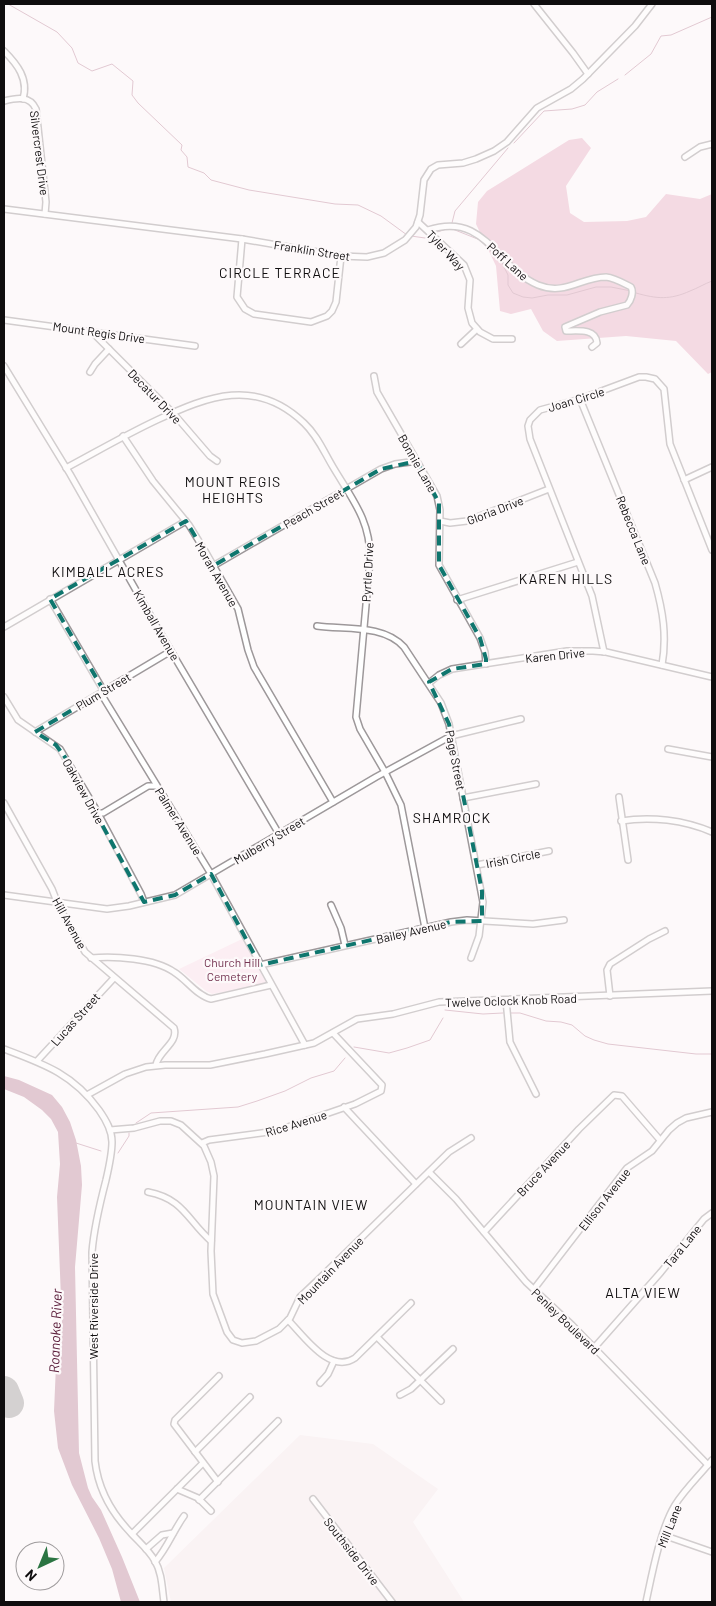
<svg xmlns="http://www.w3.org/2000/svg" width="716" height="1606" viewBox="0 0 716 1606" font-family="Barlow,sans-serif">
  <rect width="100%" height="100%" fill="#fdf9fa"/>
  <path fill="#f6eaed" d="M300,1435L373,1444L438,1489L413,1522L464,1602H171L164,1568Z"/>
  <path fill="#fbe1eb" d="M242,939L267,983L265,985L212,994L206,991L179,969Z"/>
  <path fill="#e9b4c8" d="M582,138L591,148L566,186L570,213L584,222L627,221L646,217L666,194L700,199L712,194V372L708,374L676,341L626,336L557,341L543,331L531,309L511,314L500,311L496,266L476,224L478,202L487,191L569,140Z"/>
  <path fill="#c18ea2" d="M4,1076L19,1080L52,1095L62,1107L70,1122L76,1140L81,1166L82,1185L75,1267L79,1453L88,1488L92,1497L101,1510L122,1557L140,1602H121L112,1569L99,1538L72,1485L58,1448L54,1411L56,1365L59,1354L62,1324L57,1197L60,1164L58,1132L51,1119L42,1110L24,1097L4,1089Z"/>
  <g fill="none" stroke-linecap="round" stroke-linejoin="round">
    <g stroke="#c18ea2" stroke-width="1">
      <path d="M8,4L57,32L72,48L78,63L92,71L112,64L133,81L132,95L138,103L182,145L181,150L187,157L188,167L204,173L211,180L249,190L335,204L358,205L381,216L407,235"/>
      <path d="M625,75L651,54L661,36L671,35L712,17"/>
      <path d="M514,143L544,111L572,109L585,105L597,92L618,79"/>
      <path d="M452,223L455,211L508,148"/>
      <path d="M434,233L450,228L480,240L502,263L508,275V285L513,293L523,297L532,298L548,295H567L596,287H611L631,291"/>
      <path d="M411,236L425,238L431,235"/>
      <path d="M636,293C657,299 670,300 690,291C698,288 704,284 712,281"/>
      <path d="M445,1010L483,1014L503,1013"/>
      <path d="M510,1013H520L546,1021L561,1022L572,1025L585,1036L594,1040L608,1044L696,1054H712"/>
      <path d="M354,1047L389,1053L407,1048L430,1040L443,1018"/>
      <path d="M136,1123L151,1113L238,1107L257,1101L285,1091L311,1078L334,1071L345,1058"/>
      <path d="M76,1143L101,1151"/>
      <path d="M118,1153L129,1136V1133"/>
    </g>
    <path stroke="#a3a0a0" stroke-width="30" d="M4,1391L9,1403"/>
    <g stroke="#9d989a" stroke-width="8">
      <g id="minor">
        <path d="M534,4L573,53L588,74"/>
        <path d="M4,51C17,64 29,79 23,99"/>
        <path d="M4,101C16,98 30,95 36,109L46,202L45,214"/>
        <path d="M685,157L700,147L712,144"/>
        <path d="M4,209L242,239L341,256L367,257L384,253L405,240L416,227L420,215L424,180L431,169L438,165L463,163L476,159L494,151L507,142L537,108L571,89L583,79L635,26L652,4"/>
        <path d="M418,222L464,265L470,280L468,308L472,323L480,332L493,339H512"/>
        <path d="M428,230C486,211 495,267 538,285C565,296 581,277 606,277C615,278 623,283 631,287C634,292 631,301 627,305L600,312L565,327L566,331C577,331 596,328 597,343L592,347"/>
        <path d="M242,239L237,297L245,309L254,314L311,322L327,316L332,311L336,302L341,256"/>
        <path d="M4,320L195,346"/>
        <path d="M92,332L173,413L210,456L217,461"/>
        <path d="M461,344L477,329"/>
        <path d="M4,366L70,474L158,629L279,834"/>
        <path d="M90,372L95,364L109,349"/>
        <path d="M374,376L377,392L437,496L440,510L439,565L480,638L485,652L486,664"/>
        <path d="M580,399L655,583C663,611 667,636 662,665"/>
        <path d="M123,436L153,481L189,525L205,551L238,609L248,650L254,667L333,802"/>
        <path d="M66,468C96,452 125,435 157,420C208,396 256,377 304,423C317,435 324,452 333,467C352,499 371,521 370,560L356,717L360,729L385,772L401,805L425,928"/>
        <path d="M684,480L712,467"/>
        <path d="M440,521L450,523L467,521L549,489"/>
        <path d="M213,566L381,469L395,464L417,461"/>
        <path d="M50,599L102,688L103,697L211,874L305,1045"/>
        <path d="M457,600L578,562"/>
        <path d="M317,626C345,630 383,624 404,647L441,703L449,724L483,902L479,936L471,958"/>
        <path d="M4,627L186,521"/>
        <path d="M604,652L592,596L530,439L528,426L530,420L540,410L580,399L639,377H646L655,379L664,389L670,444L712,550"/>
        <path d="M429,683L439,675L452,669L567,651H593L606,652L712,677"/>
        <path d="M4,697L18,720L60,749L94,806L141,894L144,902"/>
        <path d="M35,732L171,651"/>
        <path d="M668,749L712,757"/>
        <path d="M619,797L628,860"/>
        <path d="M463,798L536,784"/>
        <path d="M4,803L52,889L59,907L85,952L174,1028C179,1043 158,1051 156,1065"/>
        <path d="M97,813H103L148,786H156"/>
        <path d="M621,821C651,816 684,820 712,832"/>
        <path d="M477,865L549,851"/>
        <path d="M4,895L107,909L129,906L175,895L376,777L451,736L521,719"/>
        <path d="M331,905L341,928L345,945"/>
        <path d="M91,958C114,956 154,958 174,972C186,979 197,996 211,999L271,985"/>
        <path d="M260,965L451,922L467,920L533,924L564,920"/>
        <path d="M610,996L607,970L610,964L649,939L665,931"/>
        <path d="M506,1000L510,1042L536,1094"/>
        <path d="M4,1049C44,1064 73,1074 99,1110C106,1120 112,1130 112,1142C112,1154 109,1167 106,1180C100,1203 94,1227 92,1252L95,1461C98,1488 111,1512 130,1532C138,1541 149,1550 155,1561C162,1573 162,1588 164,1602"/>
        <path d="M37,1061L114,978"/>
        <path d="M87,1095L125,1074L146,1067L165,1065H210L265,1054L314,1043L357,1019L393,1014L439,1002L712,991"/>
        <path d="M344,1107L416,1184"/>
        <path d="M110,1130L134,1128L160,1121H171L181,1125L204,1146L211,1162L214,1176L211,1251L213,1294L227,1332L233,1340L242,1343L256,1341L279,1329L290,1318L300,1297L319,1279L449,1152L471,1138"/>
        <path d="M202,1143L209,1140L276,1131L355,1104L381,1091L382,1085L333,1033"/>
        <path d="M429,1172L456,1199L526,1282L572,1325L708,1465"/>
        <path d="M148,1192C184,1199 187,1220 211,1241"/>
        <path d="M484,1232L579,1129L614,1095L622,1096L660,1140"/>
        <path d="M534,1289L627,1168L652,1151L669,1130L677,1123L686,1118L712,1112"/>
        <path d="M288,1320C304,1336 330,1375 355,1358L411,1303"/>
        <path d="M377,1337L441,1401"/>
        <path d="M594,1348L661,1272L704,1219L712,1213"/>
        <path d="M320,1383L328,1374L334,1361"/>
        <path d="M400,1395L411,1389L453,1349"/>
        <path d="M195,1452L250,1397"/>
        <path d="M218,1482L174,1424L175,1420L219,1376"/>
        <path d="M177,1489L198,1498L211,1511"/>
        <path d="M313,1499L392,1602"/>
        <path d="M199,1500L278,1421"/>
        <path d="M132,1534L203,1463"/>
        <path d="M663,1535L712,1552"/>
        <path d="M146,1549L162,1535L173,1533"/>
        <path d="M155,1562C168,1547 173,1531 184,1516"/>
        <path d="M646,1602C652,1574 660,1530 675,1505C685,1489 700,1475 712,1460"/>
      </g>
    </g>
    <use href="#minor" stroke="#fff" stroke-width="5"/>
  </g>
  <path d="M0 0H716V1606H0ZM417,461L439,503V565L480,638L486,659V664L452,669L429,682L449,724L482,891V921L451,922L260,965L211,874L175,895L144,902L67,760L56,745L35,732L104,691L50,599L186,521L213,566L381,469Z" fill="#fdf9fa" fill-opacity=".55" fill-rule="evenodd"/>
  <path fill="none" stroke="#0f766e" stroke-width="4" stroke-dasharray="10 6" stroke-linejoin="round" d="M417,461L439,503V565L480,638L486,659V664L452,669L429,682L449,724L482,891V921L451,922L260,965L211,874L175,895L144,902L67,760L56,745L35,732L104,691L50,599L186,521L213,566L381,469Z"/>
  <g text-anchor="middle" dominant-baseline="central" stroke-width="4.5" stroke-linejoin="round" paint-order="stroke">
    <g font-size="12" fill="#0f0d0e" stroke="#fdf9fa">
      <text transform="translate(40 153) rotate(83)">Silvercrest Drive</text>
      <text transform="translate(312 250) rotate(9)">Franklin Street</text>
      <text transform="translate(446 250) rotate(47)">Tyler Way</text>
      <text transform="translate(508 261) rotate(42)">Poff Lane</text>
      <text transform="translate(99 332) rotate(8)">Mount Regis Drive</text>
      <text transform="translate(155 396) rotate(46)">Decatur Drive</text>
      <text transform="translate(576 399) rotate(-17)">Joan Circle</text>
      <text transform="translate(418 463) rotate(60)">Bonnie Lane</text>
      <text transform="translate(313 508) rotate(-30)">Peach Street</text>
      <text transform="translate(495 510) rotate(-21)">Gloria Drive</text>
      <text transform="translate(634 530) rotate(68)">Rebecca Lane</text>
      <text transform="translate(367 572) rotate(-87)">Pyrtle Drive</text>
      <text transform="translate(217 574) rotate(60)">Moran Avenue</text>
      <text transform="translate(157 625) rotate(60)">Kimball Avenue</text>
      <text transform="translate(555 655) rotate(-6)">Karen Drive</text>
      <text transform="translate(103 691) rotate(-31)">Plum Street</text>
      <text transform="translate(456 760) rotate(79)">Page Street</text>
      <text transform="translate(84 791) rotate(61)">Oakview Drive</text>
      <text transform="translate(179 821) rotate(58)">Palmer Avenue</text>
      <text transform="translate(269 840) rotate(-31)">Mulberry Street</text>
      <text transform="translate(513 858) rotate(-11)">Irish Circle</text>
      <text transform="translate(70 923) rotate(61)">Hill Avenue</text>
      <text transform="translate(411 931) rotate(-13)">Bailey Avenue</text>
      <text transform="translate(511 1000) rotate(-2)">Twelve Oclock Knob Road</text>
      <text transform="translate(75 1019) rotate(-48)">Lucas Street</text>
      <text transform="translate(296 1123) rotate(-17)">Rice Avenue</text>
      <text transform="translate(543 1168) rotate(-47)">Bruce Avenue</text>
      <text transform="translate(604 1199) rotate(-52)">Ellison Avenue</text>
      <text transform="translate(682 1246) rotate(-51)">Tara Lane</text>
      <text transform="translate(330 1270) rotate(-46)">Mountain Avenue</text>
      <text transform="translate(93 1306) rotate(-90)">West Riverside Drive</text>
      <text transform="translate(566 1321) rotate(44)">Penley Boulevard</text>
      <text transform="translate(669 1526) rotate(-68)">Mill Lane</text>
      <text transform="translate(352 1551) rotate(52)">Southside Drive</text>
    </g>
    <g font-size="12" fill="#763653" stroke="#fdf9fa">
      <text x="232" y="962">Church Hill<tspan x="232" dy="14">Cemetery</tspan></text>
    </g>
    <g font-size="14" letter-spacing="1" fill="#0f0d0e" stroke="#fdf9fa">
      <text x="280" y="272">CIRCLE TERRACE</text>
      <text x="233" y="481">MOUNT REGIS<tspan x="233" dy="16">HEIGHTS</tspan></text>
      <text x="108" y="571">KIMBALL ACRES</text>
      <text x="566" y="578">KAREN HILLS</text>
      <text x="452" y="817">SHAMROCK</text>
      <text x="311" y="1204">MOUNTAIN VIEW</text>
      <text x="643" y="1292">ALTA VIEW</text>
    </g>
    <g font-size="14" font-style="italic" fill="#5d203d" stroke="#fdf9fa">
      <text transform="translate(55 1331) rotate(-88)">Roanoke River</text>
    </g>
  </g>
  <rect width="716" height="1606" fill="none" stroke="#0f0d0e" stroke-width="10"/>
  <g transform="translate(40 1566) rotate(224)"><circle r="24" fill="#fdf9fa" stroke="#9e9b9c"/>
  <path d="M0-4L9 19L0 12L-9 19Z" fill="#2b7442"/>
  <text y="-8" font-size="14" font-weight="bold" text-anchor="middle" fill="#0f0d0e">N</text>
  </g>
</svg>
